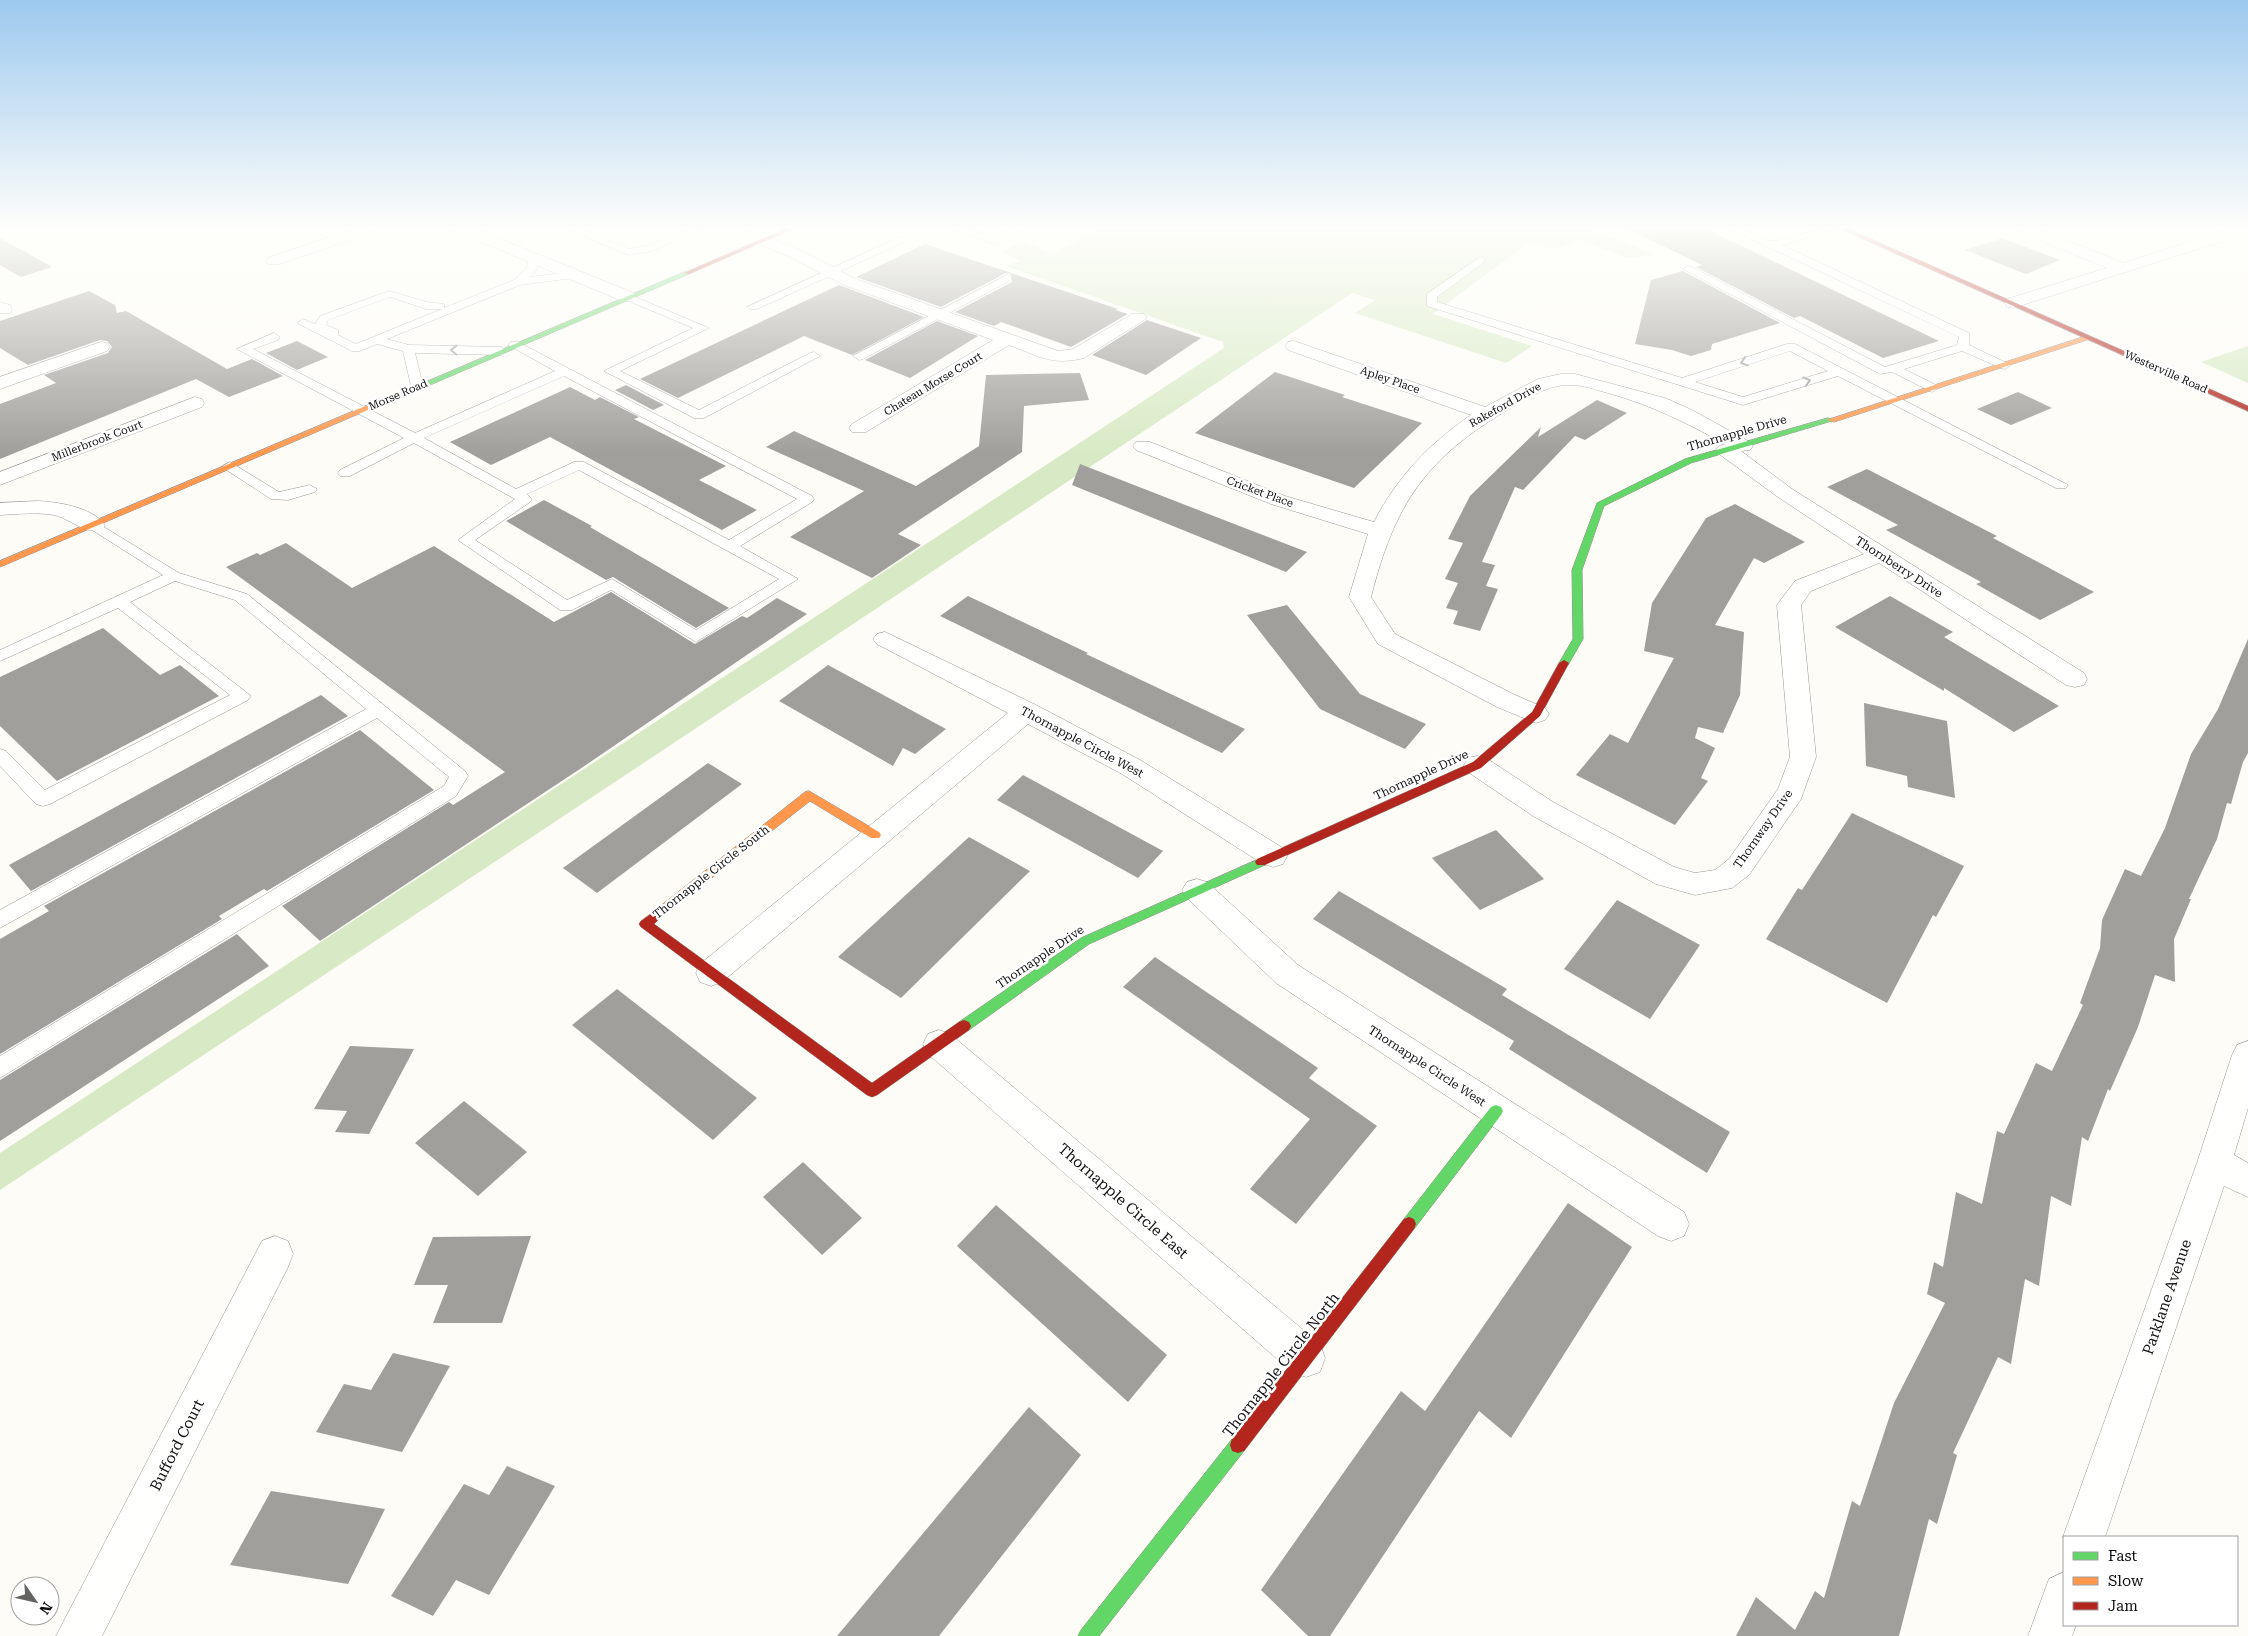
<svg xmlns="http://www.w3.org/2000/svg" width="2248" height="1636" viewBox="0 0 2248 1636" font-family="'Roboto Serif',serif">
  <rect width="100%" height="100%" fill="#fdfcf7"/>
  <g fill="#d8eac5">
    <path d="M1108,226H1572L1626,242L1654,255L1627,258L1581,240L1556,249L1528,243L1433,314L1532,346L1506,363L1355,313L1375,300L1352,293L0,1190V1153L1224,348L1223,342L1006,266L1020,261L1003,252L1020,242L1053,253Z"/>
    <path d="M2248,346V383L2201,362Z"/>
  </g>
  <g fill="#a19f9c">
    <path d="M1622,226H1700L1939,341L1883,358L1800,316L1794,318L1696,267L1702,265Z"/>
    <path d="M0,238L52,267L21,277L0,265Z"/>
    <path d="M2002,238L2018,244L2060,260L2026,274L1965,250Z"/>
    <path d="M925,244L1118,309L1115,310L1128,314L1071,347L1001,322L994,326L955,312L1012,282L1011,274L1006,273L941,307L856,277Z"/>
    <path d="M1683,271L1780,323L1712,344L1711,350L1691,356L1672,350L1635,344L1651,280Z"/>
    <path d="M839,285L924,317L852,355L804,336L678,398L640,379Z"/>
    <path d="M89,291L115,305L117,313L126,311L227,369L252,359L283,376L229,397L196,379L0,459V404L56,383L44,375L108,353L112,347L107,341L100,340L28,365L0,348V321Z"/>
    <path d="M1147,320L1201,338L1146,375L1092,355Z"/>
    <path d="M937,321L978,336L910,378L865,360Z"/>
    <path d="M297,341L328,357L297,370L266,353Z"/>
    <path d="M1275,372L1345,395L1342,397L1422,423L1354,488L1195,433Z"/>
    <path d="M1080,373L1089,400L1024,406L1022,452L898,534L921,545L872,578L790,537L864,491L766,447L794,431L916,486L979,446L986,375Z"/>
    <path d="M626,385L664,405L653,410L615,390Z"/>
    <path d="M570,387L595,400L600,397L639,417L634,419L726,466L699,480L757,510L722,530L550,437L491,465L450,442Z"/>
    <path d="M2018,392L2052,408L2011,425L1977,409Z"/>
    <path d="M1597,400L1627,413L1585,440L1575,436L1523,490L1515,487L1482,562L1495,565L1486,586L1498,589L1480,631L1453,624L1458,611L1446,608L1458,583L1445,579L1463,543L1448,539L1470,496L1541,427L1538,437Z"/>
    <path d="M1080,464L1242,527L1307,552L1286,572L1072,485Z"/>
    <path d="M1867,469L1997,536L1993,538L2094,592L2040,620L1976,584L1981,582L1886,530L1898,525L1827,487Z"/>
    <path d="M544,500L592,526L590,527L729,608L696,628L613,577L606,580L506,521Z"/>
    <path d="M1735,504L1805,542L1764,563L1754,558L1715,625L1744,632L1740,695L1723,733L1698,727L1695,738L1715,748L1701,778L1708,781L1675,825L1576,775L1610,734L1628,743L1674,658L1644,651L1652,603L1706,518Z"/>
    <path d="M286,543L352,588L434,546L554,622L611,592L695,644L742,616L747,618L777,598L807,614L583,767L320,941L282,906L449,802L453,805L505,772L226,567L257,553L260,555Z"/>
    <path d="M968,596L1088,653L1086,654L1245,729L1222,753L940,616Z"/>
    <path d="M1890,596L1953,632L1944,637L2059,706L2014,732L1944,688V691L1835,627Z"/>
    <path d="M1287,605L1360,694L1426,724L1405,749L1320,709L1247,615Z"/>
    <path d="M103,628L160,675L180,665L219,696L57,781L0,726V677Z"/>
    <path d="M2248,639V753L2243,762L2231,804L2227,803L2217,839L2189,899H2191L2174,939L2175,982L2155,975L2138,1027L2110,1091L2108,1089L2088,1141L2082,1137L2071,1206L2051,1196L2039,1286L2025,1279L2011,1364L1998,1357L1953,1453L1957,1455L1937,1524L1929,1519L1899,1636H1736L1756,1597L1795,1630L1815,1591L1824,1598L1852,1501L1860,1506L1894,1403L1945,1303L1927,1294L1934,1262L1943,1267L1956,1192L1982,1204L1997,1131L2004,1134L2036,1063L2052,1071L2083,1005L2080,1003L2100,948L2102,920L2125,869L2141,876L2165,828L2191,754L2218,709Z"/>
    <path d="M828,665L946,729L915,754L903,748L893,766L779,701Z"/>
    <path d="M321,695L348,716L31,891L9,865Z"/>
    <path d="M1864,703L1947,721L1955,798L1908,787L1907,776L1866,766Z"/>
    <path d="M360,730L434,790L267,891L264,889L219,916L222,919L0,1054V939L49,911L44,906Z"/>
    <path d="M708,763L742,784L597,893L563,868Z"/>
    <path d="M1023,775L1163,851L1138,878L997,800Z"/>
    <path d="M1852,813L1964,866L1936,917L1933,915L1887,1003L1766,939L1798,888L1802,890Z"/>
    <path d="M1496,830L1544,879L1480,910L1432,858Z"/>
    <path d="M969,837L1030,871L901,998L838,957Z"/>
    <path d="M1339,891L1507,989L1502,995L1730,1132L1707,1173L1509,1049L1514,1041L1313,919Z"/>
    <path d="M1617,900L1700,945L1650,1019L1564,969Z"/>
    <path d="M237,934L269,966L0,1141V1080Z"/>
    <path d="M1155,957L1318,1068L1309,1078L1377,1126L1296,1224L1250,1189L1310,1119L1123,987Z"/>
    <path d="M617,989L757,1098L713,1140L572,1025Z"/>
    <path d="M350,1046L414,1049L369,1134L335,1132L347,1111L314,1109Z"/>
    <path d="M464,1101L527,1152L478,1196L415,1143Z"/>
    <path d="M803,1162L862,1218L822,1255L763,1197Z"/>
    <path d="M1568,1203L1632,1247L1511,1438L1479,1411L1330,1636H1308L1261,1590L1401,1391L1425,1411Z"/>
    <path d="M996,1205L1167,1355L1128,1402L957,1246Z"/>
    <path d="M531,1236L502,1323H433L448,1285H414L433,1237Z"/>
    <path d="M393,1353L450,1366L402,1452L316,1432L344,1384L371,1390Z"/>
    <path d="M1029,1407L1081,1455L939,1636H837Z"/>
    <path d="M507,1466L555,1486L489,1595L456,1580L433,1616L391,1596L464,1484L489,1495Z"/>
    <path d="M271,1491L385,1509L348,1584L230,1565Z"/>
  </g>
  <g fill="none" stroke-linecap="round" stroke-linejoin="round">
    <g stroke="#979795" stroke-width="1">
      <g id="lane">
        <path d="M561,226H574L629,249L646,246L695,226H708L652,251L628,255Z"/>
        <path d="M740,226H754L768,231L767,242H759V235Z"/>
        <path d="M944,226H959L994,237L1019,226H1032L995,244Z"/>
        <path d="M1724,226C1743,225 1762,242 1775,241C1798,238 1818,226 1842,226L1841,228L1782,245L1969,333V345L2011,365L2005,369L2001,368L1962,351L1904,369L1936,385L1938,388L1932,392L1892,372L1880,374L1683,269L1688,266L1692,267L1885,367L1957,345L1959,337Z"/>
        <path d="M900,237L904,238V242L757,309H749L747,307Z"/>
        <path d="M533,255L538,258L537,269L530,277L573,272L578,275L573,278L520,285L387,339L409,345L501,347L507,351L501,355L415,353L423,386L421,389L417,390L411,386L403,351L377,344L360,351H352L297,323L303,319L315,324L320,316L389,291L427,302L444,304V308L514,280L527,268L528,258ZM390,297L426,309H442L356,344L338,335V330L326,325L328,320Z"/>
        <path d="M1480,257L1484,258V262L1437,297V302L1682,378L1787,344H1795L2068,485L2066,488H2056L1838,376L1743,405L1427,306V294ZM1790,351L1828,371L1743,397L1695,382Z"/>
        <path d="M1007,275L1011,276V280L863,359L859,360L853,356Z"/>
        <path d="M628,294L709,328L620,371L699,410L810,353L814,352L820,356L704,418H694L604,371L693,328L624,299L622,297Z"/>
        <path d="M274,333L280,337L278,340L253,349L415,433L555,371L508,345L510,342H518L812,496L814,499L812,502L740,546L798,579L696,642L611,590L572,610H560L458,540L515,499L414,443L350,476H340L338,473L340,470L404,438L237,349ZM564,376L797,499L729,540L584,462H574L516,489L424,438ZM579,470L779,579L696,630L612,579L567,600L475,540L530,502L532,499L527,494Z"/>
        <path d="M230,462L279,492L310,485L317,489L315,492L288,500L271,499L225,469L223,466Z"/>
        <path d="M94,521L179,573L247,594L465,771L468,776L456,796L0,1078V1056L444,786L449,777L377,718L0,928V910L366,709L235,600L175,581L130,602L251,696L248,700L50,804L43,806L36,804L0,766V749L6,751L45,790L230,695L118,608L0,661V650L163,575L89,528L87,525L89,522Z"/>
      </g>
    </g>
    <g stroke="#979795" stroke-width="1">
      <g id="street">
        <path d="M362,226H384L381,229L280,264H268L266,261L268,258Z"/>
        <path d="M447,226H468L634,293L636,297L634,301H622L450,229Z"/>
        <path d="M2011,226H2031L2123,263L2240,226H2248V233L2013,308L2007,307L2005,303L2007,299L2107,268L2013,229Z"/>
        <path d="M763,235L802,251L856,279L1058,351L1073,349L1132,314H1144L1147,318L1084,358C1052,366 1039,356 1009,345L866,432H852L849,428L852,424L993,340L844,285L790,257L758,243L755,240L758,237Z"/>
        <path d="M0,302L10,305L12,309L10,313H0Z"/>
        <path d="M1294,341L1485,407L1538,379L1561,374H1575L1665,398L1692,410L1750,442L1753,446L1750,450L1741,451L1792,489L2084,673L2087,679L2084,685L2075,687L2066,685L1879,563L1811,591L1801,605L1816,757L1801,799L1749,875L1732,888L1695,895L1656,884L1533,816L1468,772L1464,765L1468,758L1477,756L1486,758L1553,802L1674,867L1695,873L1715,870L1729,859L1778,789L1790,757L1777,605L1795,581L1864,554L1778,497L1719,454L1716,450L1719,446L1725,444C1687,423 1651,405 1608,393C1596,390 1584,385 1571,385C1549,384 1527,398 1509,409C1425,459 1395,503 1371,597L1395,634L1515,695L1545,708L1549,714L1545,720L1536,723L1497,707L1378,644L1349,597L1368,534L1271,504L1136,450L1133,446L1136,442H1150L1285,496L1374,522C1397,477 1430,443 1471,415L1288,350L1285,346L1288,342Z"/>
        <path d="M101,342L107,343L110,347L107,351L0,389V377Z"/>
        <path d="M195,397L202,399L204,403L202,407L0,485V472Z"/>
        <path d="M38,501C58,502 92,507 105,525L102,530C84,534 71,519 54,515C37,512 18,514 0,515V503Z"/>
        <path d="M885,632L1036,705L1140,760L1283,848L1287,856L1283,864L1273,867L1263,864L1122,774L1028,724L722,982L711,986L700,982L696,973L700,964L1008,713L877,644L873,639L877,634Z"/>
        <path d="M1197,879L1207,882L1298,965L1684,1212L1689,1224L1684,1236L1671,1241L1658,1236L1276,983L1187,898L1182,890L1187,882Z"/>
        <path d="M939,1030L950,1034L1320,1344L1325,1358L1320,1372L1306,1377L1292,1372L928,1054L923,1044L928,1034Z"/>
        <path d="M2248,1041V1108L2234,1155L2248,1163V1197L2224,1186L2105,1537H2064V1541L2063,1537L2197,1163L2232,1055L2237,1045Z"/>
        <path d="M275,1236L288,1241L293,1254L288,1267L102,1636H56L262,1241Z"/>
        <path d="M2064,1572V1625H2076L2072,1636H2028L2049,1579Z"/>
      </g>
    </g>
    <g stroke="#8e8d8b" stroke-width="1">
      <g id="fast">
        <path d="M687,271L690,273L689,274L388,403L381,401Z"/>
        <path d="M1828,418L1835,420L1691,463L1604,506L1582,570L1583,639L1568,665H1560L1559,663L1573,639L1572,570L1597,503L1685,459Z"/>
        <path d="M1261,858L1265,859L1267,862L1265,865L1089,944L969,1030L964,1032L959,1030L957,1026L959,1022L1081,938Z"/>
        <path d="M1496,1105L1501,1107L1503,1111L1501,1115L1414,1229L1409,1231L1404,1229L1402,1224L1404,1219L1491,1107Z"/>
        <path d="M1238,1437L1244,1439L1246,1445L1244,1451L1099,1636H1078L1081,1630L1232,1439Z"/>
      </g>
    </g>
    <g stroke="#8e8d8b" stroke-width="1">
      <g id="slow">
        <path d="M2086,336L2093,338L1834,422L1827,420Z"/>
        <path d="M382,399L389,401L0,567V561Z"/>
        <path d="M809,791L879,832L881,835L879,838H871L810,801L662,917H654L652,914L654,911L805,792Z"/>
      </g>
    </g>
    <g stroke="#8e8d8b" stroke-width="1">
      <g id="jam">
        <path d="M792,226H800L689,274L684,273Z"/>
        <path d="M1834,226H1842L2248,406V411Z"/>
        <path d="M1564,660L1569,663L1540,716L1481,768L1265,865H1257L1255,862L1257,859L1473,762L1532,712L1559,663Z"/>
        <path d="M658,909L662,911L664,914L654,924L872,1083L959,1022L964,1020L969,1022L971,1026L969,1030L877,1095L872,1097L867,1095L641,927L639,924L641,921Z"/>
        <path d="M1409,1217L1414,1219L1416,1224L1414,1229L1244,1451L1238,1453L1232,1451L1230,1445L1232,1439L1404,1219Z"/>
      </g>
    </g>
    <use href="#lane" fill="#fffffe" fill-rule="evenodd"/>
    <use href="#street" fill="#fffffe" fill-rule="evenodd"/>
    <use href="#fast" fill="#63d668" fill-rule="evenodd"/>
    <use href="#slow" fill="#ff974d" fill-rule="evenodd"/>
    <use href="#jam" fill="#b3261e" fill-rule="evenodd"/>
  </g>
  <defs><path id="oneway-chevron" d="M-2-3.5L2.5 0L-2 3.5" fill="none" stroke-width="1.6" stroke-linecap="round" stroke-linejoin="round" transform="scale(1.25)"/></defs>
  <g stroke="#a0a09f">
    <use href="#oneway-chevron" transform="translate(454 350) rotate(-179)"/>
    <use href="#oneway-chevron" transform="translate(1744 362) rotate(162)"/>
    <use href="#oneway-chevron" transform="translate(1807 381) rotate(-16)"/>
  </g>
  <linearGradient id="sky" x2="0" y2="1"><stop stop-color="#9dc9ee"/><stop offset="0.5" stop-color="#fefefb"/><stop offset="1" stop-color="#fefefb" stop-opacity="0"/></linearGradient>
  <rect width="2248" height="455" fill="url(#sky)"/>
  <g text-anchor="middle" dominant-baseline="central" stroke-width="5" stroke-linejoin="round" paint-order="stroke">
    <g font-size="11" fill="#111" stroke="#fff">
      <text transform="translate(2166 372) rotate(24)">Westerville Road</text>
      <text transform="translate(1390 380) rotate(19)">Apley Place</text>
      <text transform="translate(933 384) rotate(-31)">Chateau Morse Court</text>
      <text transform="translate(398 395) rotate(-23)">Morse Road</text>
      <text transform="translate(1505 405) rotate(-29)">Rakeford Drive</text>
      <text transform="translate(97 441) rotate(-21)">Millerbrook Court</text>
      <text transform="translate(1260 492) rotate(20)">Cricket Place</text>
    </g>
    <g font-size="12" fill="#111" stroke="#fff">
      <text transform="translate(1737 433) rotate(-16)">Thornapple Drive</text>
      <text transform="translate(1899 567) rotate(33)">Thornberry Drive</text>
      <text transform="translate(1082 742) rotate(28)">Thornapple Circle West</text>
      <text transform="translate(1421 775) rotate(-25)">Thornapple Drive</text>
      <text transform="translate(1763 829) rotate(-55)">Thornway Drive</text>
      <text transform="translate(711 872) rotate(-38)">Thornapple Circle South</text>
      <text transform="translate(1040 957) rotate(-34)">Thornapple Drive</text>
      <text transform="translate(1427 1066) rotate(33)">Thornapple Circle West</text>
    </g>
    <g font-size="15" fill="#111" stroke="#fff">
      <text transform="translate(1123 1201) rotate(41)">Thornapple Circle East</text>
      <text transform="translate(2167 1297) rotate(-71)">Parklane Avenue</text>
      <text transform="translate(1281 1365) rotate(-52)">Thornapple Circle North</text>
      <text transform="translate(177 1445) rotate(-63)">Bufford Court</text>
    </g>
  </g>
  <rect x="2063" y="1536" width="175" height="90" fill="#ffffff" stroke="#a0a0a0"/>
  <rect x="2073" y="1552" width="25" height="8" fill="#63d668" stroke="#a0a0a0"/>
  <text x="2108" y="1561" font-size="15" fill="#111111">Fast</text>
  <rect x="2073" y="1577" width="25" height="8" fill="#ff974d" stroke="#a0a0a0"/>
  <text x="2108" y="1586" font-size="15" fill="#111111">Slow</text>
  <rect x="2073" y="1602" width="25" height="8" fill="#b3261e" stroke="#a0a0a0"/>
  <text x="2108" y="1611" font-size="15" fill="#111111">Jam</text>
  <g transform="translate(35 1601) rotate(124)"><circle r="24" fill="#ffffff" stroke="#a0a0a0"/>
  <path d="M0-4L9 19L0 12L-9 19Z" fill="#646362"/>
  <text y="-8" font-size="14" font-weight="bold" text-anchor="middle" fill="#111111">N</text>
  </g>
</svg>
